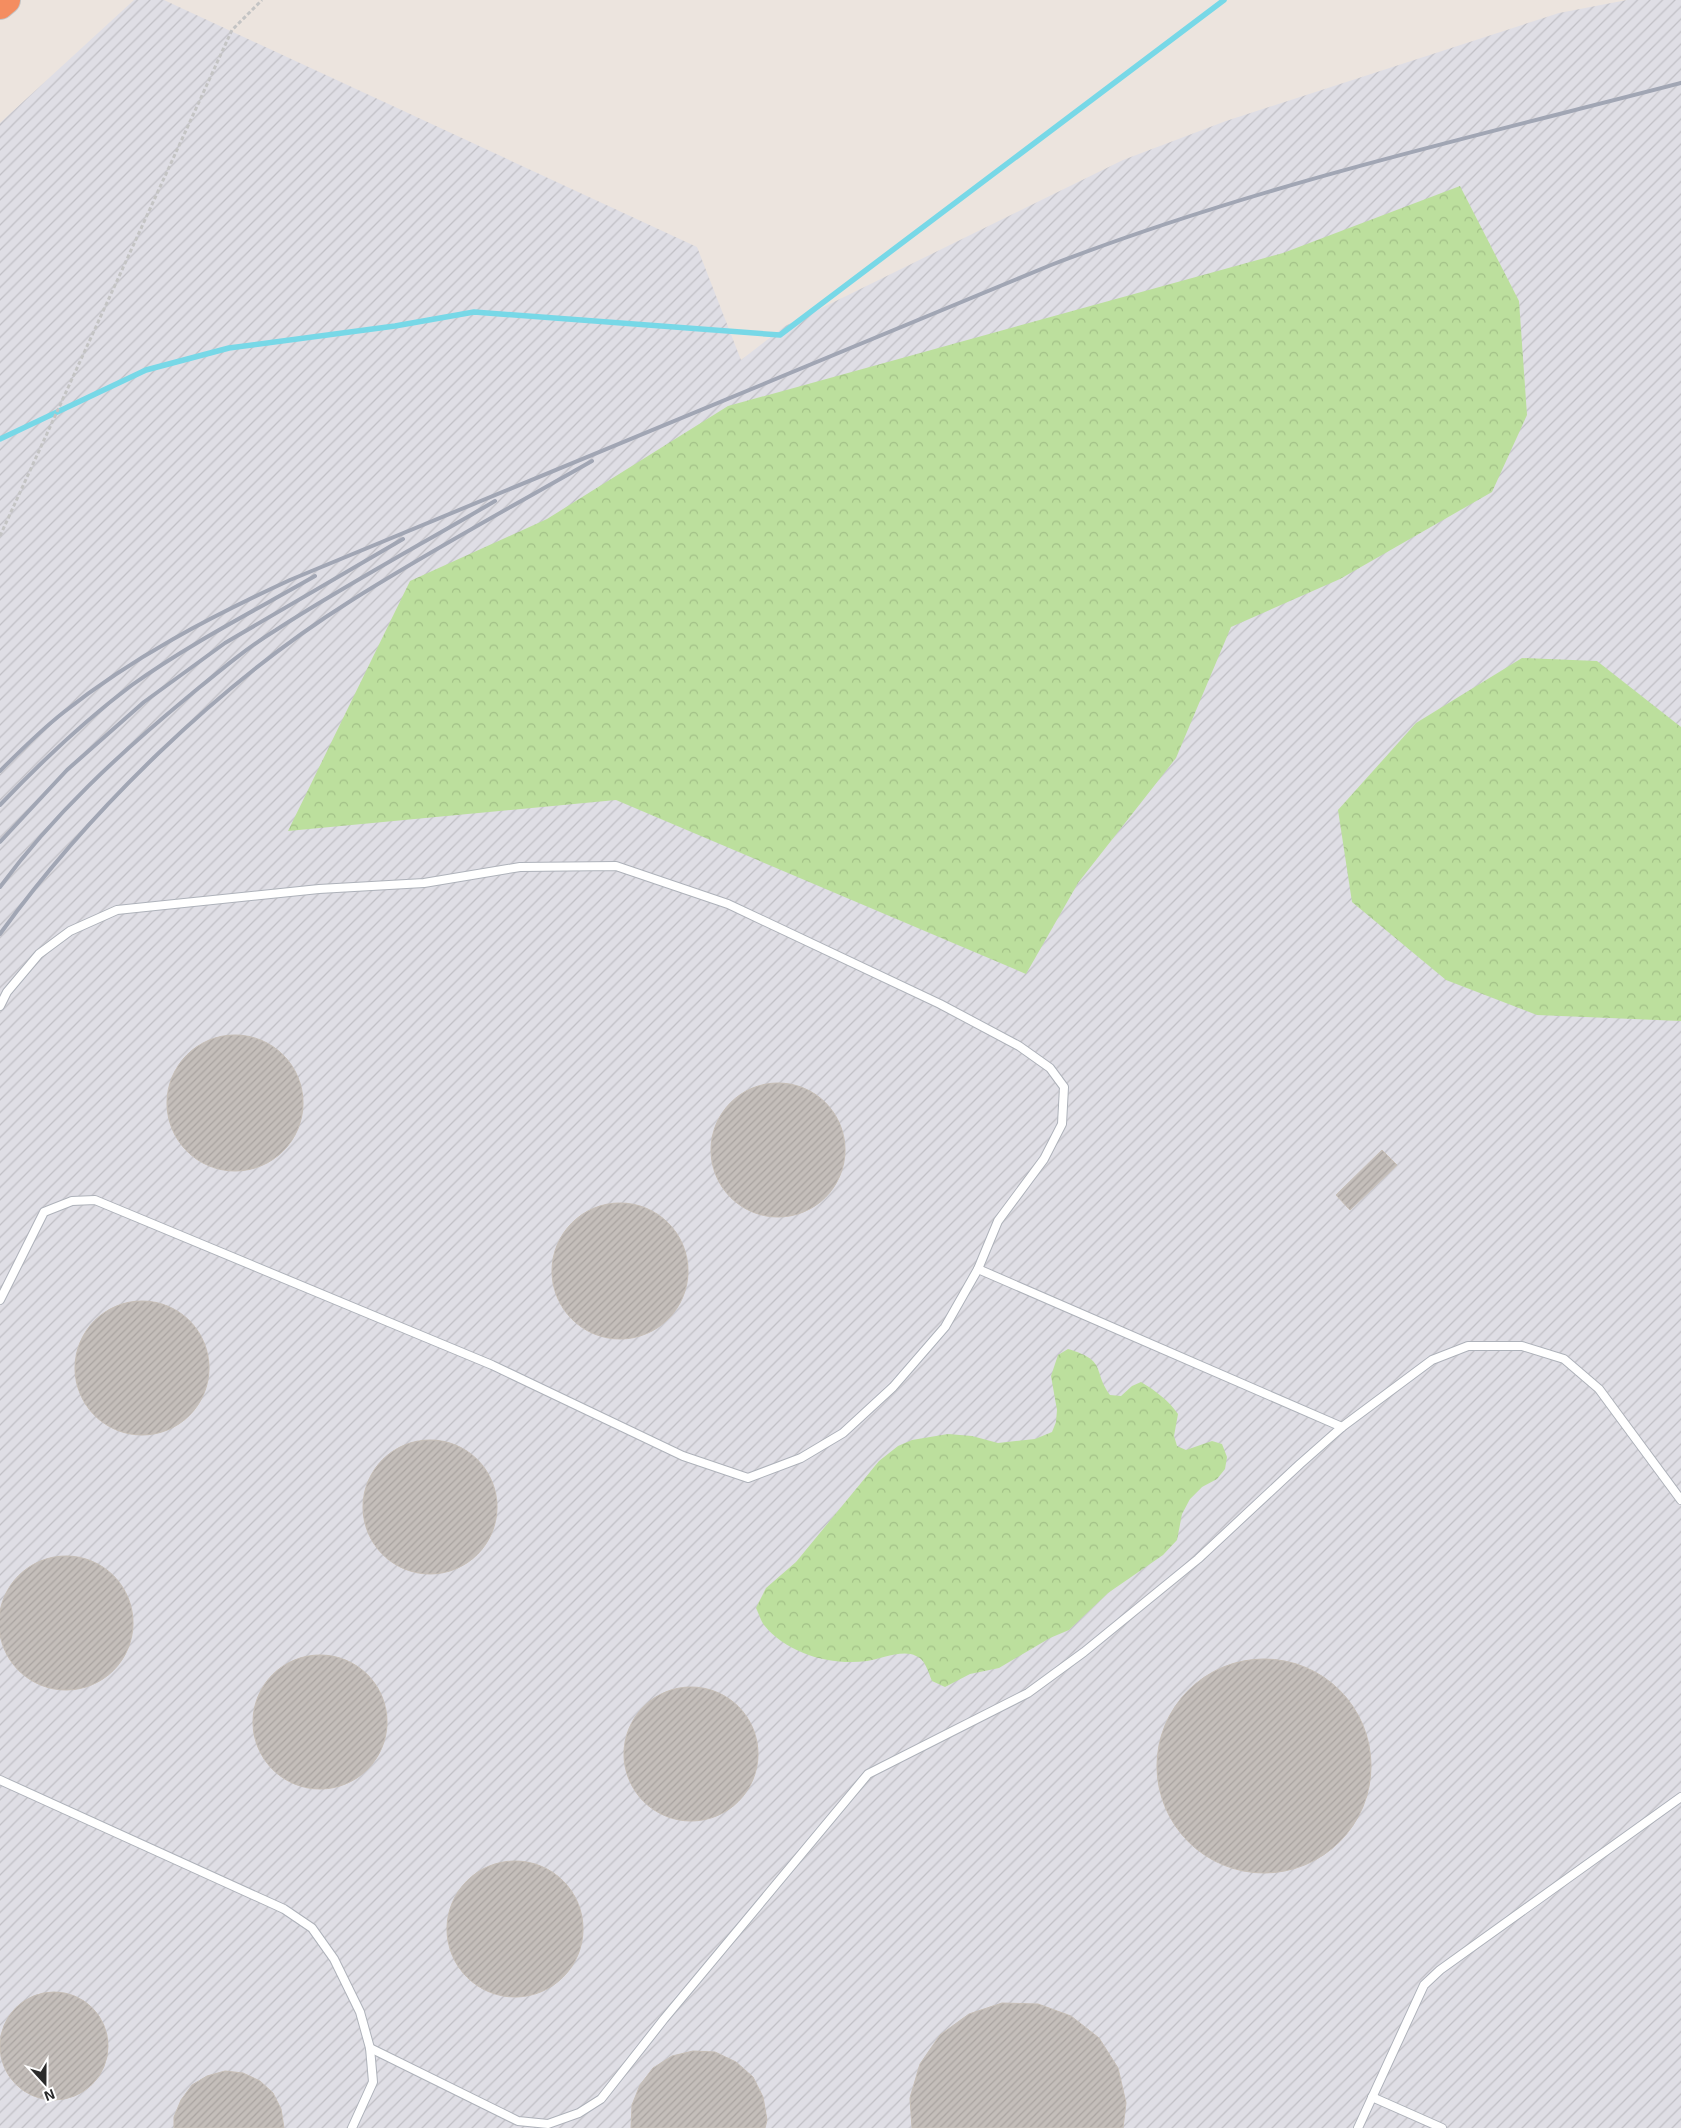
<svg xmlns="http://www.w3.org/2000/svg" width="1681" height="2128" viewBox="0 0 1681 2128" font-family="'Exo 2',sans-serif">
  <defs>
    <pattern id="industrial-furrows" width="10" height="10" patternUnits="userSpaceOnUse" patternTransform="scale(1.25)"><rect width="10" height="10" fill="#dfdee5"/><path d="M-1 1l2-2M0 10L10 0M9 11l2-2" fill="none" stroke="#c0bfc5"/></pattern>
    <pattern id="forest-crowns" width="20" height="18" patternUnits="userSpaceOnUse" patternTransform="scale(1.25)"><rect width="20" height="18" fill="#bcdf9d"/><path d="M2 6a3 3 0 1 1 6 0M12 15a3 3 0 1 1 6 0" fill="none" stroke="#a2c087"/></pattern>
    <pattern id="building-hatch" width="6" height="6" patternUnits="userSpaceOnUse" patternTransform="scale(1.25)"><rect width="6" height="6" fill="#c4beba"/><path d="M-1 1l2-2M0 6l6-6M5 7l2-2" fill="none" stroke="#a9a3a0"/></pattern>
  </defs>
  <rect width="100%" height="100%" fill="#ece4de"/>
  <path fill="url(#industrial-furrows)" d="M134,0H164L697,247L741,360L785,326L1123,160L1226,121L1559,13L1627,0H1681V2128H0V123Z"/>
  <g fill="url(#forest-crowns)">
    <path d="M1460,186L1519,301L1527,415L1492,492L1340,579L1231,627L1176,758L1078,883L1026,974L616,800L288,831L410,581L547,519L728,406L1283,253Z"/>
    <path d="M1522,658L1597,661L1681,727V1021L1537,1015L1446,980L1352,902L1338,810L1416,723Z"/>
    <path d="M1068,1349C1108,1361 1092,1370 1110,1395L1121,1396L1132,1386L1141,1382C1156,1391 1168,1400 1178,1414L1174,1436L1177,1446L1186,1450L1212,1441L1222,1444L1227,1457L1225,1469L1217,1479L1202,1487L1190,1499L1182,1514L1177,1540L1163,1555L1108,1593L1069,1630L1050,1638L999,1668L970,1674L945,1687L932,1681C928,1672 926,1660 916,1656C903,1649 880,1659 867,1661C832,1666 787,1654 764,1625C761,1621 759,1614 756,1608L766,1588L796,1562L879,1461L898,1446L912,1440L948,1434L972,1436L998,1443L1035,1439L1052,1432L1056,1422L1057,1410L1051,1376L1058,1355Z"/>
  </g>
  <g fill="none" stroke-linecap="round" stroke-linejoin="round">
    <path stroke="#77d8e7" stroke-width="5.5" d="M0,439L146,370L229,348L395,326L474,312L780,335L1224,0"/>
  </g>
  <g fill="url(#building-hatch)" stroke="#c7bfb7">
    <circle cx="235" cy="1103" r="68"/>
    <circle cx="778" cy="1150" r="67"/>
    <path d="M1382,1150L1397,1165L1350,1210L1336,1195Z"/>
    <circle cx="620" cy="1271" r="68"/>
    <circle cx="142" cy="1368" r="67"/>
    <circle cx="430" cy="1507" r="67"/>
    <circle cx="66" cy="1623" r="67"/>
    <circle cx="320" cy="1722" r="67"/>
    <circle cx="1264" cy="1766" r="107"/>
    <circle cx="691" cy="1754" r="67"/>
    <circle cx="515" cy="1929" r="68"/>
    <circle cx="54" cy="2046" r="54"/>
    <path d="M1002,2003L1038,2004L1071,2016L1099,2038L1118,2068L1126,2103L1123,2128H912L910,2098L920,2064L940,2035L969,2014Z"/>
    <path d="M693,2051L715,2052L736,2062L753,2077L763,2097L767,2120L765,2128H631L632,2105L640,2085L653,2068L672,2056Z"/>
    <path d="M225,2071L243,2073L260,2081L273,2093L281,2109L284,2128H174V2117L181,2100L192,2085L207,2076Z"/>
  </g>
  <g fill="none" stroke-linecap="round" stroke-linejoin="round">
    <g stroke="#aeb2ba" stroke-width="10">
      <g id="lane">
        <path d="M0,1006L7,992L39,954L70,931L117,910L319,889L424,883L520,867L616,866L728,904L940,1004L1019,1046L1050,1068L1064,1087L1062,1124L1044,1159L998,1221L978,1269L945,1327L893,1387L843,1433L801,1458L748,1478L683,1456L492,1365L95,1200L72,1201L44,1212L0,1300"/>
        <path d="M978,1269L1342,1427"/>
        <path d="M0,1780L284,1909L312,1928L334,1959L360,2012L370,2048L373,2082L352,2128"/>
        <path d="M370,2048L518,2121L548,2124L579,2113L601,2099L664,2019L868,1774L1028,1693L1084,1652L1198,1559L1300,1464L1342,1427L1432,1360L1468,1346H1522L1564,1359L1599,1389L1681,1500"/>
        <path d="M1372,2097L1442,2128"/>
        <path d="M1358,2128L1424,1985L1440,1970L1681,1797"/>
      </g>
    </g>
    <g stroke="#c4c4c4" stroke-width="30">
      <path id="highway" d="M0,5L6,0"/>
    </g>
    <path stroke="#c4c4c4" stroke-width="3" stroke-dasharray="4 2.5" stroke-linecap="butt" d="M0,536L232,30L262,0"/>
    <use href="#lane" stroke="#fff" stroke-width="8"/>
    <use href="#highway" stroke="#f48d60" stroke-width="28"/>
    <g stroke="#a1a6b4" stroke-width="4">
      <path d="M0,771C20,751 41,730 64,712C133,657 210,617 290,580L1051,265C1255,186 1469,138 1681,83"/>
      <path d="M0,805C41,762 84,721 132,685C189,644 254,611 315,576"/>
      <path d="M0,842L67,770L144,702L225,643L403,539"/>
      <path d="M0,887C53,815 120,753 189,696C217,673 245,649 276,630C347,584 422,544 495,501"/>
      <path d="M0,934C90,810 219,684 349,602C428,552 511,507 592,461"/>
    </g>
  </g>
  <g transform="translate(45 2083) rotate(159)" stroke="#ffffff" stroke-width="4" paint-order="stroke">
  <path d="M0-4L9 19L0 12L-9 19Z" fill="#2b2b2b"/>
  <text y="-8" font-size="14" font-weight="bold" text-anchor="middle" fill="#2b2b2b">N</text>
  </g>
</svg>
